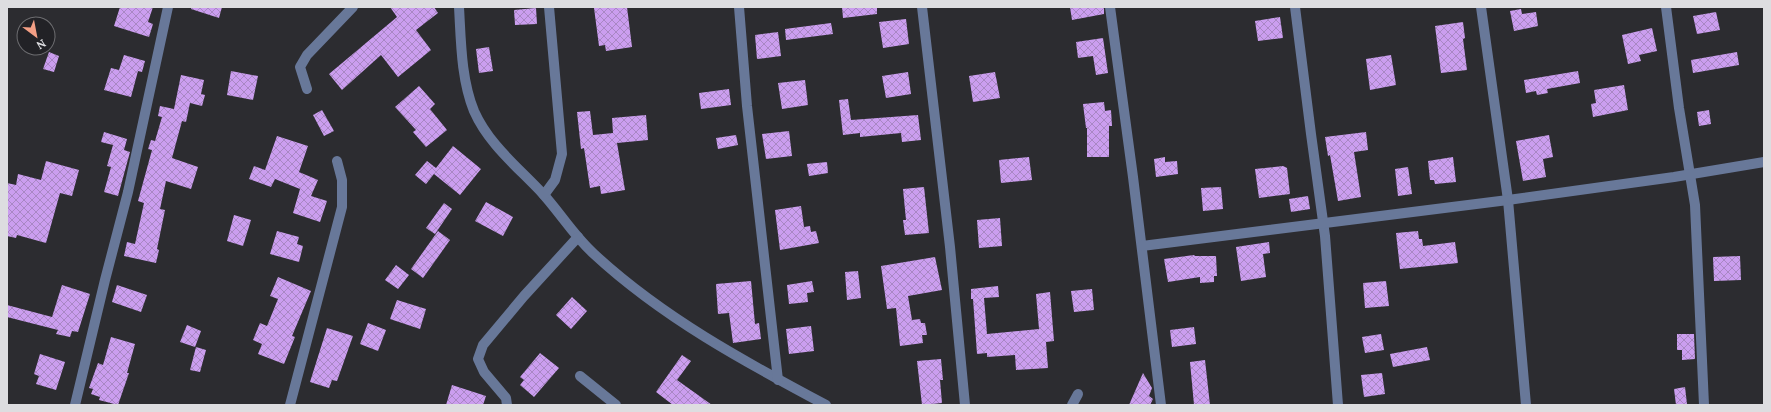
<svg xmlns="http://www.w3.org/2000/svg" width="1771" height="412" viewBox="0 0 1771 412" font-family="Lora,serif">
  <defs>
    <pattern id="building-cross-hatch" width="8" height="8" patternUnits="userSpaceOnUse"><rect width="8" height="8" fill="#cb9eef"/><path d="M0 0l8 8M0 8l8-8" fill="none" stroke="#a987c4"/></pattern>
  </defs>
  <rect width="100%" height="100%" fill="#2c2c30"/>
  <g fill="url(#building-cross-hatch)">
    <path d="M120,7H153L148,22L153,24L149,37L114,26Z"/>
    <path d="M191,7H222L219,18L191,9Z"/>
    <path d="M390,7H434L438,13L416,30L431,50L398,77L381,55L342,90L329,74L397,17Z"/>
    <path d="M601,7H627L632,47L606,51L605,45L599,46L594,8Z"/>
    <path d="M842,7H877V14L843,18Z"/>
    <path d="M1070,7H1104V14L1072,20Z"/>
    <path d="M536,8L537,24L515,25L514,10Z"/>
    <path d="M1521,9L1522,14L1536,12L1538,26L1514,31L1510,11Z"/>
    <path d="M1716,12L1720,30L1697,34L1693,16Z"/>
    <path d="M1280,17L1283,38L1258,41L1255,21Z"/>
    <path d="M906,19L909,44L883,48L879,22Z"/>
    <path d="M1463,22L1465,38L1463,39L1467,70L1441,73L1435,26Z"/>
    <path d="M831,23L833,34L786,40L785,29Z"/>
    <path d="M1652,28L1657,51L1639,55L1641,61L1628,64L1622,35Z"/>
    <path d="M778,32L781,56L757,59L755,35Z"/>
    <path d="M1103,38L1108,73L1096,75L1093,56L1078,58L1076,42Z"/>
    <path d="M489,47L493,71L479,73L476,49Z"/>
    <path d="M49,52L59,56L54,72L43,69Z"/>
    <path d="M1737,52L1739,65L1693,73L1691,60Z"/>
    <path d="M124,55L145,61L142,72L138,71L131,97L104,90L111,68L119,70Z"/>
    <path d="M1391,55L1396,85L1370,90L1366,59Z"/>
    <path d="M231,71L258,76L253,100L227,95Z"/>
    <path d="M1578,71L1580,83L1547,89L1548,93L1537,95L1536,91L1526,93L1524,80Z"/>
    <path d="M908,72L911,94L886,98L882,76Z"/>
    <path d="M995,72L1000,98L973,102L969,76Z"/>
    <path d="M181,75L204,80L201,94L205,95L202,106L190,103L186,122L182,121L172,158L198,167L191,189L166,181L160,209L165,210L157,249L159,250L156,263L124,256L127,242L135,244L144,203L138,201L152,150L148,149L151,140L155,141L162,117L158,116L160,106L174,109Z"/>
    <path d="M805,80L808,105L782,109L778,83Z"/>
    <path d="M1624,85L1628,110L1593,117L1591,104L1596,103L1594,90Z"/>
    <path d="M419,86L435,104L430,109L447,130L426,147L413,132L416,130L395,107Z"/>
    <path d="M729,89L731,105L701,109L699,93Z"/>
    <path d="M848,99L851,120L918,115L921,140L902,142L901,133L860,137V133L843,135L839,100Z"/>
    <path d="M1104,102L1105,111L1111,110L1112,126H1109V157H1087V128H1086L1083,104Z"/>
    <path d="M322,110L334,131L324,136L313,115Z"/>
    <path d="M1709,110L1711,124L1699,126L1697,112Z"/>
    <path d="M590,111L593,135L613,133L612,118L646,115L648,140L617,143L625,190L601,194L600,186L590,188L584,148L581,149L577,112Z"/>
    <path d="M789,131L792,156L766,159L762,134Z"/>
    <path d="M104,132L127,139L124,150L130,152L118,196L104,192L111,167L107,166L113,145L101,142Z"/>
    <path d="M1366,132L1368,150L1354,152L1361,197L1338,201L1330,155L1328,156L1325,137Z"/>
    <path d="M736,135L738,145L718,149L716,138Z"/>
    <path d="M1549,135L1553,157L1543,159L1546,177L1523,181L1516,141Z"/>
    <path d="M277,136L308,146L299,172L318,180L311,196L327,201L320,222L293,213L300,189L275,179L271,187L249,179L254,166L265,170Z"/>
    <path d="M453,146L481,169L460,195L434,174L426,184L415,175L427,161L436,168Z"/>
    <path d="M1029,157L1032,180L1001,183L999,160Z"/>
    <path d="M1165,157V162L1177,161L1178,174L1156,177L1154,159Z"/>
    <path d="M1453,157L1456,182L1435,184L1434,180H1430L1428,161Z"/>
    <path d="M46,161L79,170L72,196L60,193L46,243L17,235L16,238L7,236V183L16,185L18,174L41,180Z"/>
    <path d="M827,162L828,173L809,176L807,164Z"/>
    <path d="M1283,166L1287,168L1290,194L1259,198L1255,169Z"/>
    <path d="M1408,167L1412,194L1398,196L1395,169Z"/>
    <path d="M924,187L929,233L905,235L903,220H906L903,189Z"/>
    <path d="M1221,187L1223,209L1203,211L1201,188Z"/>
    <path d="M1308,196L1310,209L1291,212L1289,199Z"/>
    <path d="M486,202L513,217L503,236L475,221Z"/>
    <path d="M444,203L452,209L435,234L426,228Z"/>
    <path d="M801,206L804,227L810,226L811,232L816,231L819,243L780,250L775,210Z"/>
    <path d="M234,215L251,220L243,246L227,241Z"/>
    <path d="M1000,218L1002,246L979,248L977,220Z"/>
    <path d="M277,231L299,237L297,244L303,246L299,262L270,254Z"/>
    <path d="M438,231L450,240L423,278L411,269Z"/>
    <path d="M1418,231L1419,239H1422L1423,246L1455,242L1458,263L1400,269L1396,233Z"/>
    <path d="M1269,242L1270,253L1263,254L1266,277L1241,281L1236,247Z"/>
    <path d="M1194,255L1195,256H1216L1217,276H1214V282L1200,283V277L1168,282L1164,259Z"/>
    <path d="M1740,256L1741,280L1714,281L1713,257Z"/>
    <path d="M935,257L942,290L908,296L912,320L920,319L921,323H925L927,335H922L923,343L900,346L896,308L887,309L881,266Z"/>
    <path d="M396,265L409,275L398,289L385,280Z"/>
    <path d="M858,271L861,298L847,300L845,272Z"/>
    <path d="M278,277L311,291L292,336L295,337L284,364L258,354L262,344L253,340L260,323L267,326L278,299L270,296Z"/>
    <path d="M751,281L755,324L759,323L761,339L733,343L729,313L718,314L716,284Z"/>
    <path d="M812,281L814,292L807,293L808,302L789,304L787,285Z"/>
    <path d="M1386,281L1389,306L1365,308L1363,283Z"/>
    <path d="M62,285L90,294L78,332L72,331L70,337L56,334L58,330L7,317V305L52,317Z"/>
    <path d="M117,285L147,295L141,312L112,302Z"/>
    <path d="M998,286L999,297L984,298L987,334L1039,329L1036,294L1050,292L1054,341L1046,342L1048,368L1016,370L1015,355L987,357V353L977,354L973,299H971V289Z"/>
    <path d="M1092,289L1094,310L1074,312L1071,291Z"/>
    <path d="M572,297L587,311L571,329L556,315Z"/>
    <path d="M397,300L426,309L420,329L390,319Z"/>
    <path d="M368,323L386,330L378,351L360,344Z"/>
    <path d="M187,325L201,331L195,347L180,342Z"/>
    <path d="M811,326L814,351L789,354L786,329Z"/>
    <path d="M1194,327L1196,344L1172,347L1170,330Z"/>
    <path d="M327,328L353,336L337,381L332,380L329,388L310,382Z"/>
    <path d="M1381,334L1384,350L1365,353L1362,337Z"/>
    <path d="M1677,334H1694L1695,359L1682,360V350H1677Z"/>
    <path d="M111,337L135,344L127,373H129L118,405L99,400L100,397L91,394L93,389L89,388L98,363L103,365Z"/>
    <path d="M196,347L206,350L200,372L190,370Z"/>
    <path d="M1427,347L1430,360L1393,367L1390,354Z"/>
    <path d="M540,353L559,368L534,397L520,385L524,380L520,377Z"/>
    <path d="M40,354L65,362L56,390L36,384L39,376L34,374Z"/>
    <path d="M682,355L691,361L677,380L712,405H673L656,392Z"/>
    <path d="M941,359L943,380H940L942,403L922,405L917,361Z"/>
    <path d="M1205,360L1210,405H1194L1190,362Z"/>
    <path d="M1143,373L1152,388L1149,396L1153,399L1150,405H1129Z"/>
    <path d="M1382,373L1385,394L1364,397L1361,375Z"/>
    <path d="M452,385L486,396L483,405H446Z"/>
    <path d="M1685,387L1687,404L1676,405L1674,389Z"/>
  </g>
  <g fill="none" stroke-linecap="round" stroke-linejoin="round">
    <g stroke="#687899" stroke-width="10">
      <path d="M459,7C461,41 461,79 474,111C489,145 519,168 543,194C561,214 574,236 594,254C662,317 745,362 826,405"/>
      <path d="M739,7L747,106L778,380"/>
      <path d="M922,7L950,247L965,405"/>
      <path d="M1110,7L1133,177L1161,405"/>
      <path d="M1295,7L1311,134L1325,236L1338,405"/>
      <path d="M1481,7L1508,200L1526,405"/>
      <path d="M1666,7L1679,108L1695,205L1704,405"/>
      <path d="M307,89L300,67L307,55L353,7"/>
      <path d="M544,195L555,180L562,154L549,7"/>
      <path d="M1142,246L1508,200L1674,177L1764,162"/>
      <path d="M580,376L616,405"/>
      <path d="M75,405L105,280L128,192L168,7"/>
      <path d="M290,405L342,207V180L337,161"/>
      <path d="M507,405L506,398L484,372L478,359L483,345L524,296L578,237"/>
      <path d="M1072,405L1078,394"/>
    </g>
  </g>
  <rect width="1771" height="412" fill="none" stroke="#dddde0" stroke-width="16"/>
  <g transform="translate(36 36) rotate(148)"><circle r="19" fill="#222226" stroke="#6d6d70"/>
  <path d="M0-3L7 15L0 10L-7 15Z" fill="#f39f85"/>
  <text y="-6" font-size="11" font-weight="bold" text-anchor="middle" fill="#dddde0">N</text>
  </g>
</svg>
